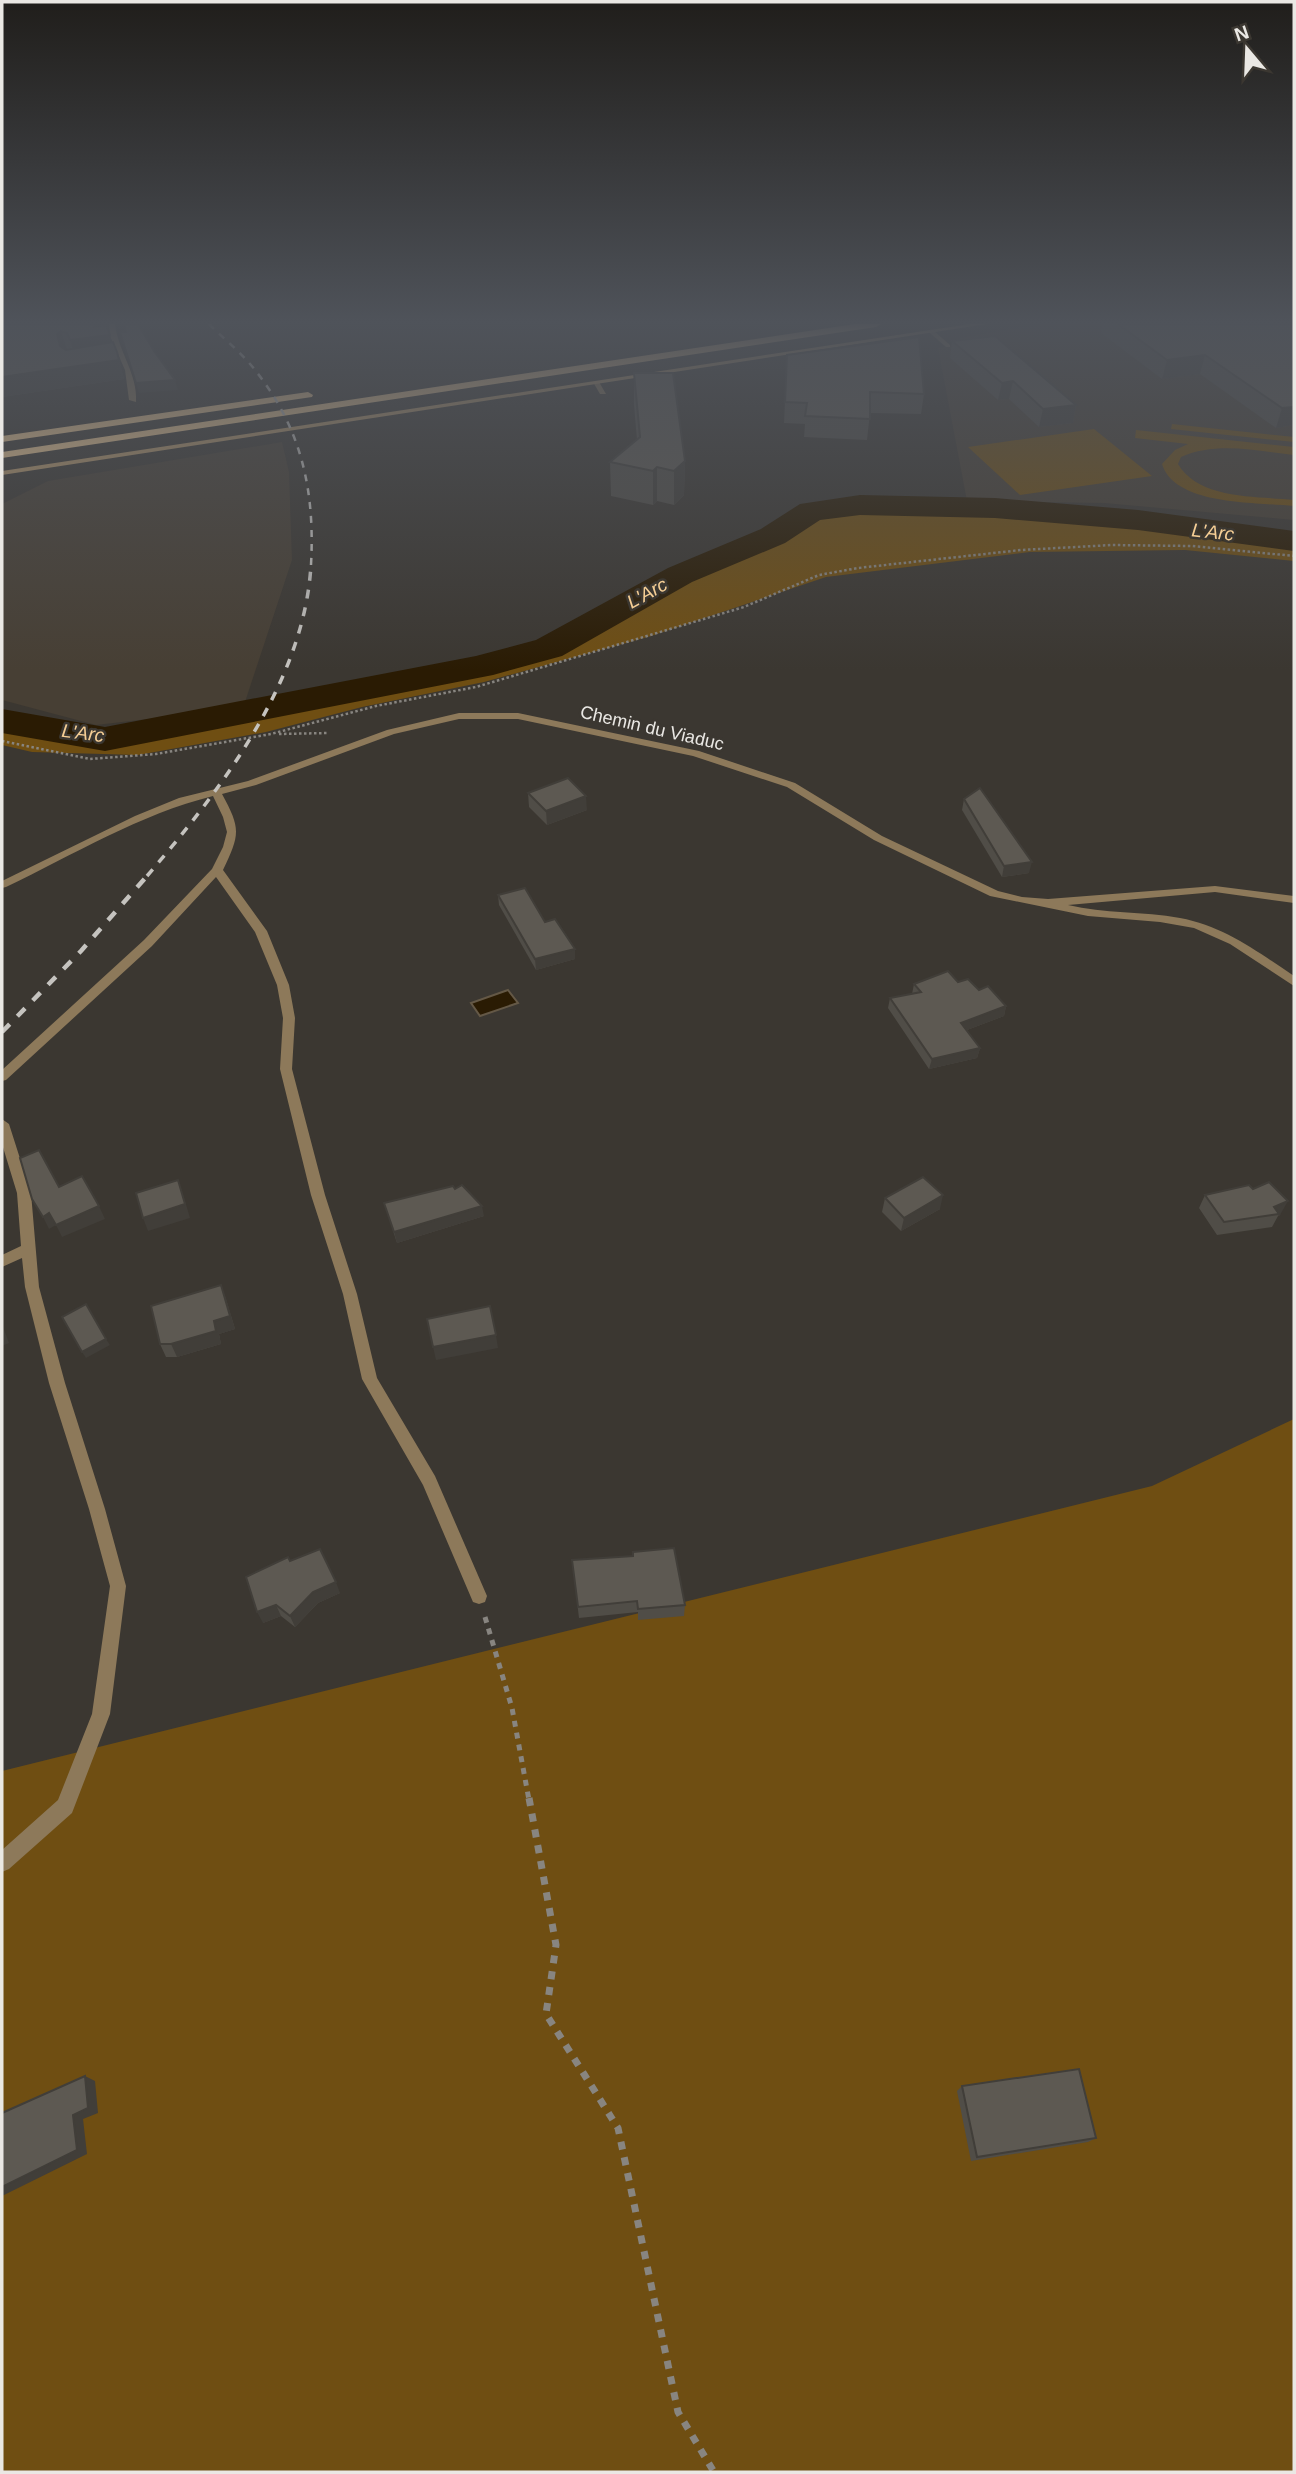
<svg xmlns="http://www.w3.org/2000/svg" width="1296" height="2474" viewBox="0 0 1296 2474" font-family="Helvetica,sans-serif">
  <rect width="100%" height="100%" fill="#3b3731"/>
  <g fill="#473f34">
    <path d="M1041,324H1294V520L1104,503L967,501L938,348L959,344L960,338Z"/>
    <path d="M282,442L289,472L292,560L243,708L96,725L2,700V504L48,481Z"/>
  </g>
  <g fill="#6f4e12">
    <path d="M1172,424L1294,437V442L1171,429Z"/>
    <path d="M1094,429L1152,476L1020,495L968,447Z"/>
    <path d="M1136,430L1294,447V455C1257,451 1217,441 1181,457L1178,464C1199,500 1258,496 1294,500V506C1257,502 1175,506 1162,464L1175,450L1188,444L1135,438Z"/>
    <path d="M860,505L995,508L1138,520L1294,541V561L1185,550L1030,552L826,577L651,636L484,682L362,707L266,732L138,755L32,752L2,745V721L105,739L480,667L549,648L680,575L773,536L811,511Z"/>
    <path d="M1294,1419V2472H2V1771L1152,1486Z"/>
  </g>
  <path fill="#2a1b03" stroke="#645846" stroke-width="2" d="M508,990L518,1003L480,1016L471,1003Z"/>
  <g fill="none" stroke-linecap="round" stroke-linejoin="round">
    <path fill="#2a1b03" fill-rule="evenodd" d="M860,495L995,498L1138,510L1294,531V551L1138,530L995,518L860,515L820,520L785,543L692,582L562,656L493,675L105,751L2,733V709L105,727L476,656L536,640L668,568L761,529L800,504Z"/>
    <g stroke="#888580" stroke-width="2.5" stroke-dasharray="2.5 2.5" stroke-linecap="butt">
      <path d="M279,734L329,733"/>
      <path d="M2,741L90,759L156,754L271,734L376,706L476,687L744,607L819,575L858,568L1021,550L1112,545L1192,546L1294,556"/>
    </g>
    <path stroke="#888580" stroke-width="5" stroke-dasharray="6 6" stroke-linecap="butt" d="M485,1617L512,1708L529,1800"/>
    <path stroke="#888580" stroke-width="7" stroke-dasharray="8 8" stroke-linecap="butt" d="M529,1798L556,1945L546,2014L618,2128L678,2412L714,2472"/>
    <g fill="#8d795a" fill-rule="evenodd">
      <path d="M930,331H934L950,345V347H946L930,333Z"/>
      <path d="M593,382H599L606,394H600Z"/>
    </g>
    <g fill="#8d795a" fill-rule="evenodd">
      <path d="M109,324H115C118,351 138,374 136,402L129,400L125,370L110,336Z"/>
      <path d="M459,713H518L699,751L795,783L882,836L998,891L1022,897L1048,899L1215,886L1294,896V903L1215,892L1068,905C1104,914 1143,911 1180,918C1224,926 1258,952 1294,976V986L1230,944L1194,928L1160,922L1088,916L990,896L874,840L787,787L693,756L518,719H459L394,734L256,785L222,794C241,829 240,834 223,870L267,931L289,985L295,1018L292,1069L325,1195L357,1294L377,1378L435,1476L487,1596L485,1602L479,1604L473,1602L423,1485L362,1379L343,1294L311,1195L280,1069L283,1018L277,985L255,932L216,877L152,946L6,1080L2,1081V1070L144,940L212,869L223,847L227,832L223,817L213,796C140,814 73,855 6,887L2,888V881L135,816L179,798L248,781L387,730Z"/>
      <path d="M2,1119L9,1124L31,1193L39,1287L65,1383L105,1509L126,1586L110,1714L72,1813L9,1869L2,1872V1850L58,1800L92,1714L110,1586L89,1509L49,1383L25,1287L22,1258L2,1267V1255L21,1246L17,1193L2,1144Z"/>
    </g>
    <path fill="#bd9c6c" fill-rule="evenodd" d="M970,324H987L2,475V471Z"/>
    <g fill="#fcd397" fill-rule="evenodd">
      <path d="M855,324H881L876,327L2,458V452Z"/>
      <path d="M308,392L313,395L312,397L2,442V436Z"/>
    </g>
    <path stroke="#c5c3bf" stroke-width="2.5" stroke-dasharray="7 7" stroke-linecap="butt" d="M209,324C224,339 242,353 255,370C302,429 315,491 311,565"/>
    <path stroke="#c5c3bf" stroke-width="3.5" stroke-dasharray="9 9" stroke-linecap="butt" d="M147,876C220,791 305,681 311,564"/>
    <path stroke="#c5c3bf" stroke-width="4.5" stroke-dasharray="11 11" stroke-linecap="butt" d="M2,1032L81,951L148,875"/>
  </g>
  <g fill="#504d47">
    <path d="M2,324L95,327L112,342L117,352L124,379L2,397Z"/>
    <path d="M1103,324H1294V425L1276,428L1200,374L1162,379L1101,333Z"/>
    <path d="M952,341L1076,405L1073,423L1039,427L1009,399L998,400L950,358Z"/>
    <path d="M787,355L924,394L921,414L870,413L867,440L804,437L805,424L784,423Z"/>
    <path d="M634,373L685,461L684,495L674,505L657,501L653,505L611,496L610,462L637,440L634,405Z"/>
    <path d="M528,793L587,810L547,825L529,807Z"/>
    <path d="M964,799L1029,873L1002,877L962,810Z"/>
    <path d="M498,895L575,959L536,970L499,905Z"/>
    <path d="M958,982L979,990L1006,1006L1004,1016L967,1030L980,1048L977,1058L929,1069L888,1008L890,998L912,994L914,984Z"/>
    <path d="M1249,1185L1280,1215L1278,1216L1272,1227L1217,1235L1199,1208L1205,1195Z"/>
    <path d="M885,1198L940,1209L901,1231L882,1212Z"/>
    <path d="M384,1203L484,1216L397,1243Z"/>
    <path d="M221,1285L226,1299L235,1329L219,1334L221,1344L177,1357H166L160,1344Z"/>
    <path d="M572,1560L685,1605L684,1616L638,1620V1612L579,1618Z"/>
    <path d="M290,1561L340,1593L318,1603L295,1627L281,1616L263,1623Z"/>
    <path d="M962,2086L1096,2138L1088,2142L971,2161L957,2091Z"/>
  </g>
  <g fill="#413e39">
    <path d="M61,331L67,350L63,353L57,334Z"/>
    <path d="M110,335L115,353L76,359L70,340Z"/>
    <path d="M117,352L124,379L2,397V377Z"/>
    <path d="M1205,355L1200,374L1162,379L1167,360Z"/>
    <path d="M175,380L178,390L139,393L136,383Z"/>
    <path d="M1013,381L1009,399L998,400L1002,383Z"/>
    <path d="M1076,405L1073,423L1039,427L1043,409Z"/>
    <path d="M1294,407V425L1276,428L1282,408Z"/>
    <path d="M685,461L684,495L674,505V471Z"/>
    <path d="M657,467V501L653,505V471Z"/>
    <path d="M586,796L587,810L547,825L546,811Z"/>
    <path d="M1032,862L1029,873L1002,877L1004,866Z"/>
    <path d="M575,949V959L536,970L535,959Z"/>
    <path d="M1006,1006L1004,1016L959,1033L961,1023Z"/>
    <path d="M980,1048L977,1058L929,1069L932,1059Z"/>
    <path d="M178,1180L183,1194L190,1218L148,1231L143,1218Z"/>
    <path d="M943,1195L940,1209L901,1231L904,1218Z"/>
    <path d="M1288,1201L1280,1215L1278,1216L1279,1214L1274,1207Z"/>
    <path d="M99,1206L105,1219L62,1237L56,1225Z"/>
    <path d="M482,1206L484,1216L397,1243L394,1232Z"/>
    <path d="M49,1213L56,1225L49,1229L43,1217Z"/>
    <path d="M221,1285L226,1299L235,1329L219,1334L221,1344L177,1357L171,1344L214,1321Z"/>
    <path d="M2,1324L9,1343L2,1346Z"/>
    <path d="M496,1335L498,1348L436,1360L433,1347Z"/>
    <path d="M106,1339L110,1345L86,1358L82,1352Z"/>
    <path d="M336,1582L340,1593L318,1603L295,1627L290,1616L313,1592Z"/>
    <path d="M276,1605L281,1616L263,1623L257,1612Z"/>
    <path d="M85,2076L95,2081L98,2113L83,2119L87,2154L2,2196V2187L73,2115Z"/>
  </g>
  <g fill="#5d5952" stroke="#413e39" stroke-width="2">
    <path d="M2,324H94V327L106,325L110,335L70,340L67,333L61,331L57,334L60,346L66,350L113,342L117,352L119,360L2,377Z"/>
    <path d="M124,324H138L154,351L175,380L136,383L120,332H126Z"/>
    <path d="M1118,324H1294V407L1282,408L1205,355L1167,360Z"/>
    <path d="M995,336L1076,405L1043,409L1013,381L1002,383L952,341Z"/>
    <path d="M919,337L924,394L870,392V419L805,416L807,403L785,402L787,355Z"/>
    <path d="M634,373H673L685,461L674,471L657,467L653,471L610,462L640,437Z"/>
    <path d="M568,778L586,796L546,811L528,793Z"/>
    <path d="M980,788L1032,862L1004,866L964,799Z"/>
    <path d="M525,888L545,922L555,919L575,949L535,959L498,895Z"/>
    <path d="M948,971L958,982L968,979L979,990L988,986L1006,1006L961,1023L980,1048L932,1059L890,998L921,992L914,984Z"/>
    <path d="M39,1150L59,1187L82,1176L99,1206L56,1225L49,1213L43,1217L32,1199L20,1158Z"/>
    <path d="M923,1177L943,1195L904,1218L885,1198Z"/>
    <path d="M178,1180L185,1204L143,1218L136,1193Z"/>
    <path d="M1269,1182L1288,1201L1274,1207L1279,1214L1224,1222L1205,1195L1249,1185L1253,1189Z"/>
    <path d="M462,1185L482,1206L394,1232L384,1203L453,1186L455,1189Z"/>
    <path d="M221,1285L230,1316L214,1321L216,1331L171,1344H160L151,1306Z"/>
    <path d="M86,1304L106,1339L82,1352L62,1317Z"/>
    <path d="M490,1306L496,1335L433,1347L427,1319Z"/>
    <path d="M674,1548L685,1605L638,1609L637,1601L578,1607L572,1560L633,1556V1552Z"/>
    <path d="M320,1549L336,1582L313,1592L290,1616L276,1605L257,1612L246,1577L288,1557L290,1561Z"/>
    <path d="M1079,2069L1096,2138L977,2157L962,2086Z"/>
    <path d="M85,2076L88,2108L73,2115L77,2150L2,2187V2113Z"/>
  </g>
  <linearGradient id="sky" x2="0" y2="1"><stop stop-color="#201e1b"/><stop offset="0.48" stop-color="#4f535a"/><stop offset="1" stop-color="#4f535a" stop-opacity="0"/></linearGradient>
  <rect width="1296" height="670" fill="url(#sky)"/>
  <g text-anchor="middle" dominant-baseline="central" stroke-width="5" stroke-linejoin="round" paint-order="stroke">
    <g font-size="18" fill="#eae8e4" stroke="#3b3731">
      <text transform="translate(652 728) rotate(13)">Chemin du Viaduc</text>
    </g>
    <g font-size="19" font-style="italic" fill="#f5ce95" stroke="#3b3731">
      <text transform="translate(1213 532) rotate(6)">L'Arc</text>
      <text transform="translate(647 593) rotate(-29)">L'Arc</text>
      <text transform="translate(83 733) rotate(7)">L'Arc</text>
    </g>
  </g>
  <rect width="1296" height="2474" fill="none" stroke="#eae8e4" stroke-width="7"/>
  <g transform="translate(1247 49) rotate(341)" stroke="#3b3731" stroke-width="5" paint-order="stroke">
  <path d="M0-5L12 26L0 18L-12 26Z" fill="#eae8e4"/>
  <text y="-10" font-size="19" font-weight="bold" text-anchor="middle" fill="#eae8e4">N</text>
  </g>
</svg>
